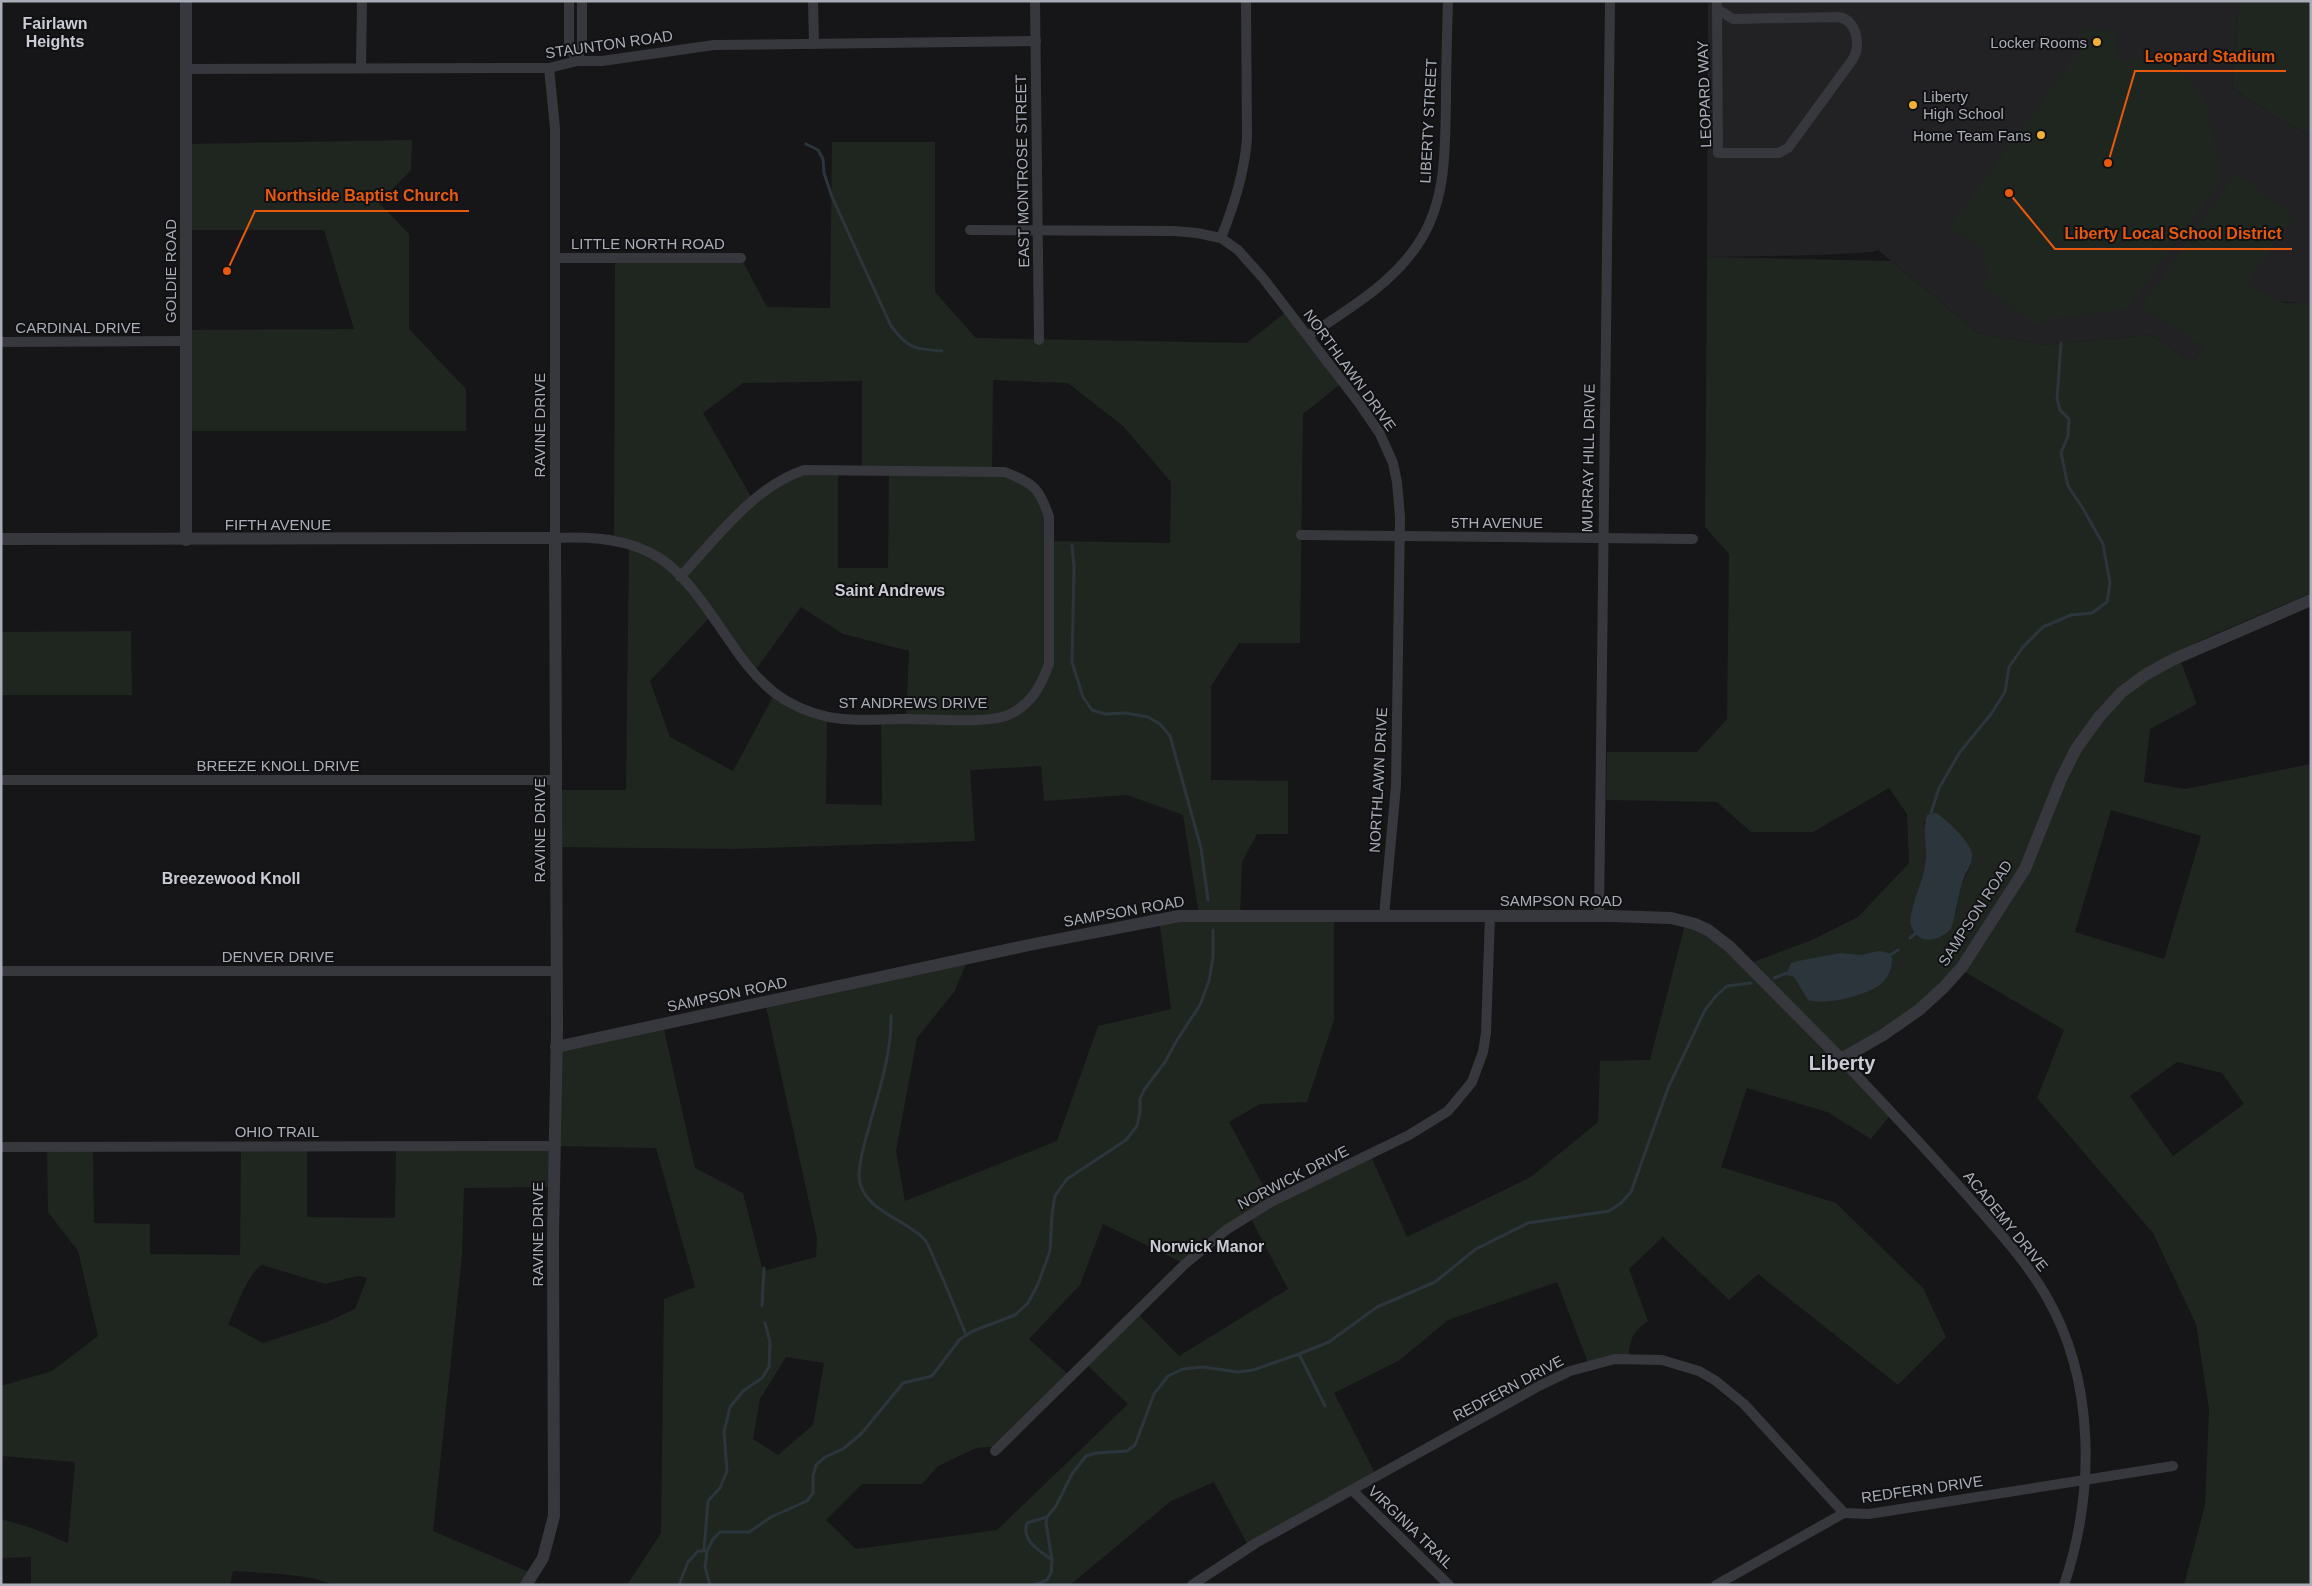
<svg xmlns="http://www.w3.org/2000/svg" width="2312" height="1586" viewBox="0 0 2312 1586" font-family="Arial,sans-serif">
  <rect width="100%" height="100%" fill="#161618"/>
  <path fill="#222225" d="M1708,1H2239L2232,88L2278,118L2311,136V300L2301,303L2273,301L2203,346L2193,362L2151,335L2043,345L1978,333L1878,250L1873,252L1821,255L1707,257Z"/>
  <g fill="#1e261f" fill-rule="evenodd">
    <path d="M2239,1H2311V136L2278,118L2232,88Z"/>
    <path d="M2078,30L2115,31V54L2122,60L2148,58L2167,63L2189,78L2206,101L2222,179L2126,310L2047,319L2040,327L1981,285L1988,276L1983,251L1950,226L2078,53Z"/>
    <path d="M412,140L411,170L379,203L409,234V329L466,389V431H186V330L354,329L324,230H186V144Z"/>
    <path d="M832,142H935V292L976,338L1247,343L1288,310L1343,382L1303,414L1300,643H1239L1211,686V780L1288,781V834H1257L1242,862L1240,915L1334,916V1020L1307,1102L1260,1104L1229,1122L1272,1202L1370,1154L1407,1237L1531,1177L1598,1122L1600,1061L1650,1060L1686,921L1748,964L1812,940L1858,917L1909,863L1907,814L1889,788L1813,832H1751L1717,802L1606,800L1607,752H1697L1727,719L1729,554L1705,527L1707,257L1891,261L1978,333L2043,345L2151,335L2193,362L2203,346L2141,307L2236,174L2294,216L2248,282C2270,298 2282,309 2311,300V593L2199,641L2179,657L2197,704L2150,729L2144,782L2185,789L2311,764V1585H2184L2205,1505L2209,1409L2196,1324L2153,1233L2037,1098L2064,1030L1960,969L1944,987L1845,1061L1892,1113L1871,1139L1827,1112L1747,1088L1721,1167L1836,1203L1923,1288L1946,1337L1898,1385L1758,1274L1729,1300L1663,1237L1629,1269L1648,1321C1633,1331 1629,1340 1629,1358L1589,1365L1557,1282L1448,1320L1400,1360L1334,1393L1377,1477L1249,1547L1214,1482L1171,1501L1070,1585H627L661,1533L664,1299L695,1287L656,1148L554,1146L553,1187L464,1188L462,1256L433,1531L534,1574L526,1585H334C303,1572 266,1574 233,1571L230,1585H31V1557L1,1558V1519L32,1528L68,1543L75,1462L1,1456V1386L52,1371L98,1336L78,1251L48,1212L47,1147H93L94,1223L150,1224V1254L240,1255L241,1146H307V1217L395,1218L396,1146H553L556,1047L663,1025L695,1168L743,1193L763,1271L816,1257L817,1238L765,1002L969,958L954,992L917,1038L896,1151L905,1201L1057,1141L1098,1026L1171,1009L1159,919L1199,915L1183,815L1127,795L1044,801L1041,766L970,770L975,841L733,849L555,847V790H626L629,545L614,541L615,258H741L767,307L830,308ZM993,380L1068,383L1123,426L1171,482L1170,543L1049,541L1042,494L992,471ZM862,381V469L889,470L888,568H838V470L784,477L753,500L703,413L743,383ZM801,607L843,634L909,651L906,719H881L882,805L826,804L827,716L775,693L733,771L670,737L650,681L711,616L754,672ZM2111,810L2201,836L2164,959L2075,932ZM1943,817L1958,832L1971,865L1960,888L1956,913L1917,935L1910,922L1925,866L1927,839L1924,822ZM2177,1062L2222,1073L2244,1104L2173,1156L2130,1096ZM1249,1215L1288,1289L1179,1356L1136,1312L1085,1363L1128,1404L997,1530L856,1549L826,1520L862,1484H922L938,1466L976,1448L1001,1446L1071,1377L1029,1339L1080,1285L1103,1224L1185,1264ZM262,1265L325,1284L358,1276L367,1278L355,1309L327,1322L263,1343L228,1324C235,1311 249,1271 262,1265ZM786,1357L824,1363L813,1425L778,1455L753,1439L760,1399Z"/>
    <path d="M131,631L132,695H1V632Z"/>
  </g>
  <g fill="#2c353c">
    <path d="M1936,813C1946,818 1969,841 1972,853C1973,862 1969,868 1965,875C1958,892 1957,911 1951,929C1936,943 1917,946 1910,922C1912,902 1922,884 1925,865C1928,849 1922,829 1927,815Z"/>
    <path d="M1879,951L1889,953L1892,958C1892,968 1889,976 1882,983C1869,995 1826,1006 1808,1000L1794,977L1787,975V973L1791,963L1798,961L1840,953L1861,955Z"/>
  </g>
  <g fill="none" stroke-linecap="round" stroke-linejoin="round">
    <g stroke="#2c353c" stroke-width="3">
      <path d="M806,144L818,150L823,159L824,173L832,197L891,326C908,348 913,349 942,351"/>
      <path d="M1072,545L1074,567L1072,662L1083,697L1092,710L1105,714L1126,713L1148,717L1160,724L1170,736L1201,848L1208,900"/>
      <path d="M1931,813L1939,788L1960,752L1991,714L2005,692L2009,667L2023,647L2043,627L2071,615L2092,613L2107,602L2110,583L2103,544L2082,507L2068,486L2061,453L2068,436L2069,419L2060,410L2057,399L2061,343"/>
      <path d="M1910,938L1916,933"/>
      <path d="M1890,955L1898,950"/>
      <path d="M1774,978L1787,973"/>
      <path d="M891,1015C892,1053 879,1090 869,1127C865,1142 859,1160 859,1176C860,1210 905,1218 925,1240C929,1246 932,1254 935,1261C946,1285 956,1310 966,1335"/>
      <path d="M762,1306L764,1268"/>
      <path d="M1299,1354L1325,1406"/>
      <path d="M1047,1517L1027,1523C1021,1541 1039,1550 1052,1560"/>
      <path d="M704,1550L708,1501L720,1488L727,1471L724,1432L730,1407L743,1391L762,1378L769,1367L770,1342L765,1323"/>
      <path d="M707,1551L705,1567L710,1585"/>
      <path d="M679,1585L688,1562L698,1551H707L713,1539L720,1532H749L771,1517L807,1501L813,1493V1476L816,1465L825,1457L843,1449L861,1434L903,1383L932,1376L960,1339L973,1331L1015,1315L1028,1303L1038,1284L1050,1251L1052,1214L1055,1196L1067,1179L1126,1140L1137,1126L1140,1112V1099L1144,1090L1165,1062L1177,1040L1200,1005L1209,981L1213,957V930"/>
      <path d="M1034,1585L1047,1580L1051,1573L1052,1560L1046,1523L1047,1517L1056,1506L1072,1474L1086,1456L1096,1453L1127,1451L1135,1445L1154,1394L1168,1376L1183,1369L1203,1367L1238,1372L1253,1370L1299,1354L1329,1342L1377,1307L1435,1282L1476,1249L1528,1223L1609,1211L1621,1203L1631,1192L1668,1088L1705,1010L1716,996L1727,986L1751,983"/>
    </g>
    <g stroke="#37383d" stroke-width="10">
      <path d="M569,1V45L577,61"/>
      <path d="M813,1L814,43"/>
      <path d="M1035,1L1039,340"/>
      <path d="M1717,9L1733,19L1839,17C1857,21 1861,45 1853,59L1788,148L1779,153H1718L1717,9V1"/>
      <path d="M577,61L582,44V1"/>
      <path d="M361,68L362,1"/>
      <path d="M549,68L555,128V538C590,536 630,538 661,559C688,577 712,616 731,643C745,664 763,687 785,700C802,710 822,717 842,719C863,721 885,719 906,719C930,719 988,724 1008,715C1031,705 1041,686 1049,664V517C1039,487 1034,484 1005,472L804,470C753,487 716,539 680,577"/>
      <path d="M186,69L549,68L577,61H602L714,45L1036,41"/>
      <path d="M970,230L1174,231L1197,233L1221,238L1238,250L1263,278L1359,403L1380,434L1393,463L1397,482L1400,517L1396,786L1384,916"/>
      <path d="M1221,238C1234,205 1244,174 1247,139L1246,1"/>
      <path d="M555,258H741"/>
      <path d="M1308,336C1347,310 1392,284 1418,244C1447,201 1445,149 1446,100C1446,67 1447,34 1448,1"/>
      <path d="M1,342L186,341"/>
      <path d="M1301,535L1693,539"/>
      <path d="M1,780H555"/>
      <path d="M1599,915L1610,1"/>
      <path d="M1,971H555"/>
      <path d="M1841,1059C1883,1103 1925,1148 1965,1193C1993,1225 2023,1257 2045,1294C2096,1380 2095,1493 2064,1585"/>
      <path d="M1,1147L554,1146"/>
      <path d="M995,1451L1185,1264L1226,1230L1271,1202L1409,1135L1448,1111L1472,1082L1483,1052L1486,1033L1490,916"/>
      <path d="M1352,1490L1449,1585"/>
      <path d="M1192,1585L1256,1543L1539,1386L1570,1371L1615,1359L1662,1360L1699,1371L1716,1381L1744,1404L1844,1513L1869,1514L2173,1466"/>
      <path d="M1716,1585L1844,1513"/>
    </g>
    <g stroke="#37383d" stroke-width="12">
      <path d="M1,539L555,538L557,1030L553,1237L554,1516L543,1558L526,1585"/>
      <path d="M186,540V1"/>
      <path d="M556,1047L1029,945L1179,916H1612L1671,918L1695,924L1708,930L1730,947L1841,1059L1883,1035L1919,1010L1944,987L1962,967L2025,869L2061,779L2076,749L2099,717L2122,692L2145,675L2172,660L2311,600"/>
    </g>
  </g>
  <g fill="#f2b134" stroke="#111113" stroke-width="2">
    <circle cx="2097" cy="42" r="5"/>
    <circle cx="1913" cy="105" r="5"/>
    <circle cx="2041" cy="135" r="5"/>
  </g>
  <g text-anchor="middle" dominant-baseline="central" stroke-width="4" stroke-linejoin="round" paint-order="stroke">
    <g font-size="15" fill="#a8adb8" stroke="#111113" text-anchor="end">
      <text x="2087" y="42">Locker Rooms</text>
      <text x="1923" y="96" text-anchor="start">Liberty<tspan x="1923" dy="17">High School</tspan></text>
      <text x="2031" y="135">Home Team Fans</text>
    </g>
    <g font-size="15" fill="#a8adb8" stroke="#111113">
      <text transform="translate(609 44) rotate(-8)">STAUNTON ROAD</text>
      <text transform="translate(1704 94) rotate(-92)">LEOPARD WAY</text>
      <text transform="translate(1428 121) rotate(-87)">LIBERTY STREET</text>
      <text transform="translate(1022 171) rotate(-91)">EAST MONTROSE STREET</text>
      <text x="648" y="243">LITTLE NORTH ROAD</text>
      <text transform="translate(170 271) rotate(-90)">GOLDIE ROAD</text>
      <text x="78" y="327">CARDINAL DRIVE</text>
      <text transform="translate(1350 370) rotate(54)">NORTHLAWN DRIVE</text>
      <text transform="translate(539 425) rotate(-90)">RAVINE DRIVE</text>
      <text transform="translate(1588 458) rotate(-89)">MURRAY HILL DRIVE</text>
      <text x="1497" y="522">5TH AVENUE</text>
      <text x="278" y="524">FIFTH AVENUE</text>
      <text x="913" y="702">ST ANDREWS DRIVE</text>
      <text x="278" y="765">BREEZE KNOLL DRIVE</text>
      <text transform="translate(1378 780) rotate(-87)">NORTHLAWN DRIVE</text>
      <text transform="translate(539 830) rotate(-90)">RAVINE DRIVE</text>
      <text x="1561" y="900">SAMPSON ROAD</text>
      <text transform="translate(1124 911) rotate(-10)">SAMPSON ROAD</text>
      <text transform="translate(1975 913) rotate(-57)">SAMPSON ROAD</text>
      <text x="278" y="956">DENVER DRIVE</text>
      <text transform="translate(727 994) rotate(-12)">SAMPSON ROAD</text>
      <text x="277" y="1131">OHIO TRAIL</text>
      <text transform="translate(1293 1177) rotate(-27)">NORWICK DRIVE</text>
      <text transform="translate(2006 1221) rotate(51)">ACADEMY DRIVE</text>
      <text transform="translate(537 1234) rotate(-90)">RAVINE DRIVE</text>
      <text transform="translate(1508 1388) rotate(-28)">REDFERN DRIVE</text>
      <text transform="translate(1922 1489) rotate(-8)">REDFERN DRIVE</text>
      <text transform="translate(1411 1527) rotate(44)">VIRGINIA TRAIL</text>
    </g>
    <g font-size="16" font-weight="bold" fill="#c9ccd4" stroke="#111113">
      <text x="55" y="23">Fairlawn<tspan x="55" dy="18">Heights</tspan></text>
      <text x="890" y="590">Saint Andrews</text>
      <text x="231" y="878">Breezewood Knoll</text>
      <text x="1207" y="1246">Norwick Manor</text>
    </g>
    <g font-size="20" font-weight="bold" fill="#c9ccd4" stroke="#111113">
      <text x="1842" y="1063">Liberty</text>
    </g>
  </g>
  <path fill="none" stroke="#e8590c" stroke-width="2" d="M2108 163L2135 71H2286M227 271L255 211H469M2009 193L2055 249H2292"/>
  <g fill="#e8590c" stroke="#111113" stroke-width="2">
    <circle cx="2108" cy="163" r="5"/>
    <circle cx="227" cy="271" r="5"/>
    <circle cx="2009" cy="193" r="5"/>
  </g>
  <g font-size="16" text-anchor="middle" font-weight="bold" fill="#e8590c" stroke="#111113" stroke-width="4" stroke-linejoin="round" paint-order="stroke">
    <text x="2210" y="62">Leopard Stadium</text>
    <text x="362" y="201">Northside Baptist Church</text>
    <text x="2173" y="239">Liberty Local School District</text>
  </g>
  <rect width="2312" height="1586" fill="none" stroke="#a8adb8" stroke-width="5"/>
</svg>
